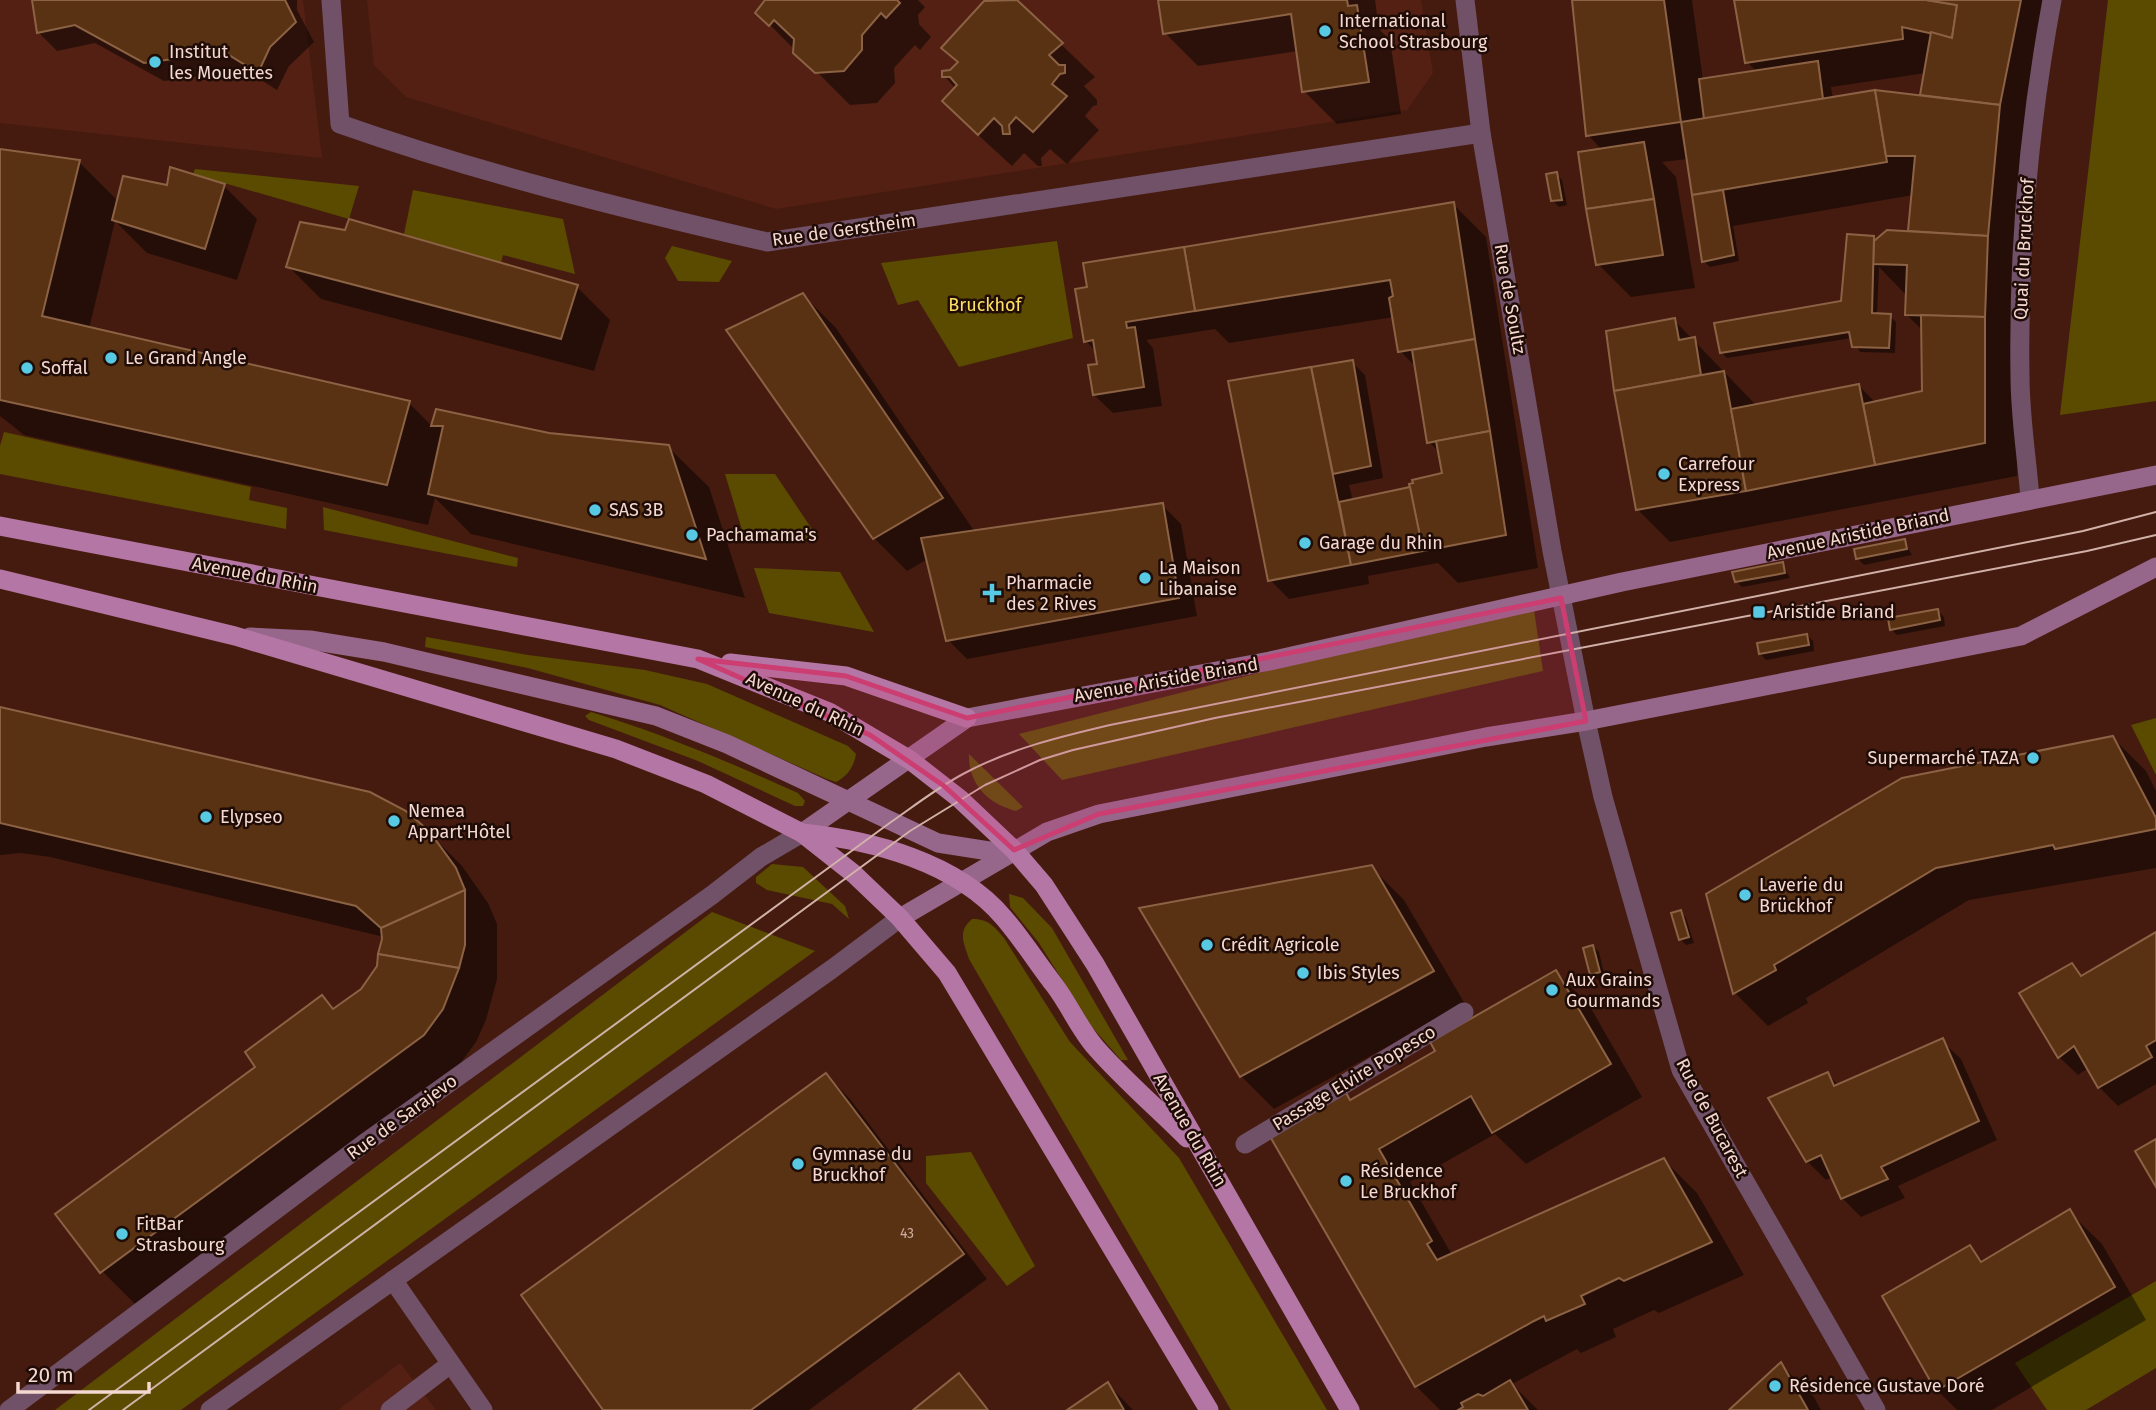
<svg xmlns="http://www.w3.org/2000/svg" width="2156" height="1410" viewBox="0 0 2156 1410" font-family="'Fira Sans',sans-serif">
  <rect width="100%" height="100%" fill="#461b0f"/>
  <g fill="#532013">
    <path d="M0,0H303L322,158L0,123Z"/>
    <path d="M367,0H1421L1433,73L1407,110L776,209L406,97L374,65Z"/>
    <path d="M400,1363L436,1410H338Z"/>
  </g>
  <g fill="#5a4b00">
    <path d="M2108,0H2156V401L2060,415Z"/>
    <path d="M195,169L359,186L349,219L193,174Z"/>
    <path d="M413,190L563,219L575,274L503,255L501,263L404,234Z"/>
    <path d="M1057,241L1073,338L959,367L918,300L898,305L881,263Z"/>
    <path d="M672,246L732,261L719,282L678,281L665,258Z"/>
    <path d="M4,432L251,487L249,500L287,508L286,529L0,474V446Z"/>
    <path d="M725,474H775L818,538L746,543Z"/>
    <path d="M323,507L518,558L517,567L324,530Z"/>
    <path d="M754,568L840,572L874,632L769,613Z"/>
    <path d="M1533,603L1543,671L1062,780L1019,734Z"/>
    <path d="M426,637L528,655L645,670L707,684L848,746L856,754C854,766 848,776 836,782L827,779L660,705L528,668L425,647Z"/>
    <path d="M591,712C663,734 729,762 798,793L805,801L803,806H795L698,761L589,720L585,716Z"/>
    <path d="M2156,718V775L2131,725Z"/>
    <path d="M969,754L1023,807L1016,811C988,804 968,784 969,754Z"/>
    <path d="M772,864L803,867L845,906L849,919L832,904L767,890L756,883V877Z"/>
    <path d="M1009,894L1023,898L1052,928L1128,1060H1121L1091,1026L1039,943L1010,907Z"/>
    <path d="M712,912L815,951L181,1410H55Z"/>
    <path d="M972,919C988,919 994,926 1004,938L1070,1042L1179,1158L1327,1410H1231L969,959C964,943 957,932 972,919Z"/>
    <path d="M971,1152L1035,1266L1007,1286L926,1183V1156Z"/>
    <path d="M2156,1281V1368L2086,1410H2047L2015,1363Z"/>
  </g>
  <g fill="#0007" fill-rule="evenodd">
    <path d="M34,0H297V10L314,42L289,66L277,90L245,70L164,81L95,43L57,51L38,32Z"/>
    <path d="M767,0H918L925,7L918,15L919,24L931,37L920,50L915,45L894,68L895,83L877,103L850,105L758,13Z"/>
    <path d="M1160,0H1375L1379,29L1390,40L1401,114L1337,124L1304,91L1298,51L1198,66L1165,33Z"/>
    <path d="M1574,0H1692L1703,80L1757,72L1747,62L1736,0H2061L2032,138L2016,373L2017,476L1670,542L1637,509L1608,332L1674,320L1757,406L1859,386L1876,403L1924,393L1923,331L1906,314L1907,296L1879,267L1877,315L1890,316L1896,322L1895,353L1860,352L1852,338L1727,358L1721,352L1843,303L1873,237L1877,241L1910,233L1913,195L1733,226L1739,261L1710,267L1704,261L1688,159L1662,162L1676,177L1695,288L1631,297L1598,264L1602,150L1588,135ZM1926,73L1921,97L1875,92L1833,99L1831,87Z"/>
    <path d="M1016,1L1095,77L1084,86L1097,100V105L1093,106L1085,116L1099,130L1067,164L1050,149L1041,158L1042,166H1038L1024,153L1012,166L977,134L956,89L944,76L959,63L943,48Z"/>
    <path d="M0,150L79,162L118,201L168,188L224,186L257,219L237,280L147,253L115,221L89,329L409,403L433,427L437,411L549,435L668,447L709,487L745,598L471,534L435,498L428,525L24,435L0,416Z"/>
    <path d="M1556,174L1562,180L1567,205L1559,207L1552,200Z"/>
    <path d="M1453,204L1486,237L1538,568L1458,583L1438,563L1368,576L1369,584L1289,599L1270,580L1311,369L1313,372L1352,362L1365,375L1383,478L1349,485L1353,501L1409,489L1444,475L1440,453L1429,442L1416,367L1400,351L1394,317L1229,343L1215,329L1146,340L1153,348L1162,406L1113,413L1094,395L1099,365L1096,352L1086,341L1077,290Z"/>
    <path d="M288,266L577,287L610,320L594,371L321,299Z"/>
    <path d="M803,295L836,328L975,532L1162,505L1181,524L1197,616L967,659L948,640L928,559L907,571L874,538Z"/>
    <path d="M1904,541L1912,555L1864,565L1858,559Z"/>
    <path d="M1782,564L1790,578L1742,587L1736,581Z"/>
    <path d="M1938,611L1944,617L1945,626L1897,635L1891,629Z"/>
    <path d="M1807,635L1813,641L1814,651L1766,660L1760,654Z"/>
    <path d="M0,709L428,832L462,866L488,903L497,924V979L486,1020L476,1042L457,1068L135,1304L102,1271L257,1068L322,997L335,1010L362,990L379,967L384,937L50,857L21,853L0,855Z"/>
    <path d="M2113,738L2146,771L2156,791V868L1969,900L1806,998L1808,1003L1768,1026L1735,993L1708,895Z"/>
    <path d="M1371,867L1404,900L1465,1004L1274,1109L1241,1076Z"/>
    <path d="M1681,912L1686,918L1694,943L1686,945L1680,939Z"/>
    <path d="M2156,935V1084L2118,1106L2099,1087L2088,1068L2078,1075L2059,1057L2071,965L2083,977Z"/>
    <path d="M1593,946L1599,952L1605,978L1598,980L1592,974Z"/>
    <path d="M1556,972L1589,1005L1642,1097L1526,1164L1495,1134L1410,1182L1452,1255L1664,1160L1697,1193L1744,1275L1659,1313L1654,1310L1613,1329L1616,1337L1581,1353L1577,1349L1512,1384L1538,1410H1440L1416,1386L1344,1092L1353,1100L1438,1051Z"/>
    <path d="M1942,1041L1961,1059L1997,1140L1898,1186L1905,1198L1861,1217L1842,1198L1833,1177L1826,1180L1807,1161L1828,1074L1839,1086Z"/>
    <path d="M826,1075L850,1099L987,1279L809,1410H605Z"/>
    <path d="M2069,1212L2102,1244L2146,1320L1992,1410H1957L1937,1390L1969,1247L1984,1262Z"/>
    <path d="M1781,1365L1814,1397L1821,1410H1731Z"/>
    <path d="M959,1376L990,1410H916Z"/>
    <path d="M1108,1384L1133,1410H1071Z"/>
  </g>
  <g fill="#593213" stroke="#8c6244" stroke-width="2">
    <path d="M32,0H285L296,22L270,47L258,73L224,52L144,63L75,25L37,33Z"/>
    <path d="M765,0H897L900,3L886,18L881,13L862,35V50L844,71L815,73L793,53L794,39L774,20L769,26L755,13Z"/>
    <path d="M1017,0L1063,43L1049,55L1059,65H1065V73L1060,74L1052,84L1067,96L1033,132L1016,117L1009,125L1010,134H1003L1002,126L994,118L978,135L942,101L957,85L950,77H942V71L950,70L958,62L941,48L984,1Z"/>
    <path d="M1158,0H1347L1348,6L1357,5L1369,82L1302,92L1291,14L1163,34Z"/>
    <path d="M1572,0H1664L1681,122L1586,136Z"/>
    <path d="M1734,0H1926L1957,5L1952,38L1902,27L1903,39L1745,63Z"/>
    <path d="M1926,0H2021L2000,105L1920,95L1931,32L1952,38L1957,5Z"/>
    <path d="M1818,61L1823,99L1704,119L1699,79Z"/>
    <path d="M1875,90L1887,162L1692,195L1681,122Z"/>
    <path d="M1875,90L2000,105L1988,236L1908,231L1915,156H1886Z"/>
    <path d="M1644,142L1654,199L1586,209L1578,152Z"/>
    <path d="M0,149L80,160L42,316L410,401L387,485L0,400Z"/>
    <path d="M170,167L225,184L205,249L112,220L123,176L167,185Z"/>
    <path d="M1557,172L1562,200L1551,201L1546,174Z"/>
    <path d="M1723,190L1734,255L1702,262L1692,195Z"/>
    <path d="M1654,199L1663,255L1596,265L1586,209Z"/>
    <path d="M1454,202L1475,339L1398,352L1389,298L1393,296L1390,280L1195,311L1184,247Z"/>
    <path d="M349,219L578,285L561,339L286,267L300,222L345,230Z"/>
    <path d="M1887,230L1988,236L1985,317L1905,315L1907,265L1873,264L1874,241Z"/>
    <path d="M1847,234L1874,236L1872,313L1891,314L1889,348L1852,347L1849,332L1720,353L1714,323L1841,301Z"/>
    <path d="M1184,247L1195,311L1126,322L1127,328L1135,327L1144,387L1093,395L1088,365L1097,364L1093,340L1084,342L1075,289L1087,287L1083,263Z"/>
    <path d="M803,293L943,498L873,539L726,330Z"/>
    <path d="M1921,315L1985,317V443L1875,465L1863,404L1922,391Z"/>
    <path d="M1675,318L1679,340L1695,337L1701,375L1614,391L1606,331Z"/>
    <path d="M1475,339L1490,431L1427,443L1412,350Z"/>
    <path d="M1353,360L1371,466L1333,474L1311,367Z"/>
    <path d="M1311,367L1351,565L1268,581L1228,381Z"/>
    <path d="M1724,371L1746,491L1636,510L1614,391Z"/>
    <path d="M1859,384L1875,465L1746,491L1731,409Z"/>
    <path d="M436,409L549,433L669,445L706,559L428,494L443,426H431Z"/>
    <path d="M1490,431L1506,535L1423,551L1409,484L1413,483L1412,480L1442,473L1436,441Z"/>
    <path d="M1410,487L1423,551L1351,565L1339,502Z"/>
    <path d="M1163,503L1179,598L946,641L921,538Z"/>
    <path d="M1905,539L1907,549L1856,559L1854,549Z"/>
    <path d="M1783,562L1785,573L1735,582L1732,572Z"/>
    <path d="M1938,609L1940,620L1890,630L1888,618Z"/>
    <path d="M1807,634L1809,645L1759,654L1757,643Z"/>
    <path d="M0,707L370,792L406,811L429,831L456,868L465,890L381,928L356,906L0,823Z"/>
    <path d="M2113,736L2156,818V829L2055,849L2053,845L1936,868L1774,965L1776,970L1733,994L1706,894L1902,778Z"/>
    <path d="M1372,865L1434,971L1240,1077L1139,908Z"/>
    <path d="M465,890V945L459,968L378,954L382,939L381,928Z"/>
    <path d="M1681,910L1689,937L1679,940L1671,913Z"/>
    <path d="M2156,932V1040L2146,1046L2152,1057L2098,1088L2074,1046L2058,1058L2019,993L2072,963L2081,976Z"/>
    <path d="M1593,945L1600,972L1590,975L1583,948Z"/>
    <path d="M378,954L459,968L443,1009L424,1035L100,1273L55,1214L255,1067L245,1052L322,995L333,1009L361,989L377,966Z"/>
    <path d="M1556,970L1611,1064L1492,1133L1471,1096L1379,1149L1432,1241L1427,1244L1437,1260L1664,1158L1712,1242L1624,1281L1619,1278L1581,1296L1585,1304L1546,1321L1544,1316L1534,1321L1415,1387L1268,1133L1344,1089L1350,1100L1435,1051L1430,1042Z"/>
    <path d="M1943,1038L1979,1121L1881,1167L1888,1179L1841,1199L1821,1155L1806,1162L1768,1098L1828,1072L1834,1086Z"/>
    <path d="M826,1073L964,1254L751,1410H603L521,1295Z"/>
    <path d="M2156,1139V1187L2135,1151Z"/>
    <path d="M2070,1209L2115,1287L1936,1391L1882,1296L1970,1245L1981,1262Z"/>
    <path d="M1781,1362L1808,1410H1729Z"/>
    <path d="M959,1373L988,1410H913Z"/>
    <path d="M1510,1380L1528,1410H1458L1463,1407L1461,1403L1478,1394L1483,1396Z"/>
    <path d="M1108,1382L1124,1410H1067Z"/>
  </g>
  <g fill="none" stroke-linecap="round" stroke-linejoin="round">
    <path stroke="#705168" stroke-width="19" d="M390,1410L449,1365"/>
    <path stroke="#705168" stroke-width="19" d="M1245,1144L1464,1012"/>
    <g stroke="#705168" stroke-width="19">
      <path d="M331,0L340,124C479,173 624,209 767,242L1481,133"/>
      <path d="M1465,0L1481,133L1552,551L1586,721L1603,797L1681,1070L1876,1410"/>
      <path d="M2030,499C2027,458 2020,417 2020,376C2018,250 2029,124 2052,0"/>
      <path d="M393,1280L483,1410"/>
      <path d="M9,1410L362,1145L712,895L761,857L802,833"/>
      <path d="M210,1410L832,969L900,918"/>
    </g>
    <g stroke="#97668b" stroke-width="19">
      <path d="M250,637L310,640L384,652L656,716L727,744L938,843L989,851L1009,850"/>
      <path d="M802,833L967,718L1270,661L1622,582L2156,475"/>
      <path d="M900,918L1047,832L1099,814L1486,737L1586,721L2021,636L2156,567"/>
    </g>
    <g stroke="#b476a5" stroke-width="19">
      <path d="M0,526L698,659L829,712L910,760L960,799L1014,850L1044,885L1095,964L1350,1410"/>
      <path d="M0,579L235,636L616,749L706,784L802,833L854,874L900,918L947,973L1209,1410"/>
      <path d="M730,663L846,676L967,718"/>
      <path d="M802,833C871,840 957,862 1004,918C1022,939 1038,964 1055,986C1070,1006 1080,1030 1096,1048C1124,1080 1157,1108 1187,1138"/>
    </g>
    <g stroke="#d1b1a8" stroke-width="2">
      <path d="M89,1410L891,822C914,806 937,788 963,774C1009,749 1059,737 1110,725L2083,531L2156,512"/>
      <path d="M123,1410L910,831L985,785L1040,760L1073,750L1215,718L2087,551L2156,535"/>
    </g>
  </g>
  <path fill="#cc3e72" fill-opacity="0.2" stroke="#cc3e72" stroke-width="5" stroke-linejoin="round" d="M1561,598L1586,721L1099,814L1014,850L944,786L870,735L698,659L846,676L967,718Z"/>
  <g fill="#58c9e3" stroke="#1f0c07" stroke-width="2.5">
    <circle cx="1325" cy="31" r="7"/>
    <circle cx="155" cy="62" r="7"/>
    <circle cx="111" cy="358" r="7"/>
    <circle cx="27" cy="368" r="7"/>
    <circle cx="1664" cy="474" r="7"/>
    <circle cx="595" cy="510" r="7"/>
    <circle cx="692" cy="535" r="7"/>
    <circle cx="1305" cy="543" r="7"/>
    <circle cx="1145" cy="578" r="7"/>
    <path d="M988.5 582.5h7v7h7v7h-7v7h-7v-7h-7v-7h7z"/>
    <rect x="1752" y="605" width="14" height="14" rx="3.5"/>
    <circle cx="2033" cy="758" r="7"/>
    <circle cx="206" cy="817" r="7"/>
    <circle cx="394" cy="821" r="7"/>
    <circle cx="1745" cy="895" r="7"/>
    <circle cx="1207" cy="945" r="7"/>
    <circle cx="1303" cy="973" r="7"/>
    <circle cx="1552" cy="990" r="7"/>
    <circle cx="798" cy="1164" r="7"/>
    <circle cx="1346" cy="1181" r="7"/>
    <circle cx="122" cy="1234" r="7"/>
    <circle cx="1775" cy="1386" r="7"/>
  </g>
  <g text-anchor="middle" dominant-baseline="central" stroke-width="5" stroke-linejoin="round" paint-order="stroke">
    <g font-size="14" fill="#ceaea1">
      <text x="907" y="1233">43</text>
    </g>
    <g font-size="18" fill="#f5d8d0" stroke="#1f0c07" text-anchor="start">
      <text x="1339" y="21">International<tspan x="1339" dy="21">School Strasbourg</tspan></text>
      <text x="169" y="52">Institut<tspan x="169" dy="21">les Mouettes</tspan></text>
      <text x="125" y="358">Le Grand Angle</text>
      <text x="41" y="368">Soffal</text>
      <text x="1678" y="464">Carrefour<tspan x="1678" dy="21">Express</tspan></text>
      <text x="609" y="510">SAS 3B</text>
      <text x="706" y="535">Pachamama's</text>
      <text x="1319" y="543">Garage du Rhin</text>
      <text x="1159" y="568">La Maison<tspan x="1159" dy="21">Libanaise</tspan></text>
      <text x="1006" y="583">Pharmacie<tspan x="1006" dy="21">des 2 Rives</tspan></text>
      <text x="1773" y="612">Aristide Briand</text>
      <text x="2019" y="758" text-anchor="end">Supermarché TAZA</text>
      <text x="408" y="811">Nemea<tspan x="408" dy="21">Appart'Hôtel</tspan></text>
      <text x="220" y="817">Elypseo</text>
      <text x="1759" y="885">Laverie du<tspan x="1759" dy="21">Brückhof</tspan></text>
      <text x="1221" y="945">Crédit Agricole</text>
      <text x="1317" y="973">Ibis Styles</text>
      <text x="1566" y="980">Aux Grains<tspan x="1566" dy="21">Gourmands</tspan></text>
      <text x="812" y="1154">Gymnase du<tspan x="812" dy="21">Bruckhof</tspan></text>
      <text x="1360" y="1171">Résidence<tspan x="1360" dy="21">Le Bruckhof</tspan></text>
      <text x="136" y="1224">FitBar<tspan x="136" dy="21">Strasbourg</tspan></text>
      <text x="1789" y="1386">Résidence Gustave Doré</text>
    </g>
    <g font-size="18" fill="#f5d8d0" stroke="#1f0c07">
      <text transform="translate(844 230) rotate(-8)">Rue de Gerstheim</text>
      <text transform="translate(2024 249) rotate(-87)">Quai du Bruckhof</text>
      <text transform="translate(1510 299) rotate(80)">Rue de Soultz</text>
      <text transform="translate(1858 534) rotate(-12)">Avenue Aristide Briand</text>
      <text transform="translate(255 575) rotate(11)">Avenue du Rhin</text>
      <text transform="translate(1166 680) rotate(-10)">Avenue Aristide Briand</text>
      <text transform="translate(805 704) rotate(25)">Avenue du Rhin</text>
      <text transform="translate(1354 1078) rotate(-31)">Passage Elvire Popesco</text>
      <text transform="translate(402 1117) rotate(-36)">Rue de Sarajevo</text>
      <text transform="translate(1712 1118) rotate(62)">Rue de Bucarest</text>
      <text transform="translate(1190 1130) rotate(60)">Avenue du Rhin</text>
    </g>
    <g font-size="18" fill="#fee061" stroke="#1f0c07">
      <text x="985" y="305">Bruckhof</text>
    </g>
  </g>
  <path d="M18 1382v10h131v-10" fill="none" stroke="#f5d8d0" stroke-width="3.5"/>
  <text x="28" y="1382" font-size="21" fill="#f5d8d0" stroke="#1f0c07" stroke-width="5" paint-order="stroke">20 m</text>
</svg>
